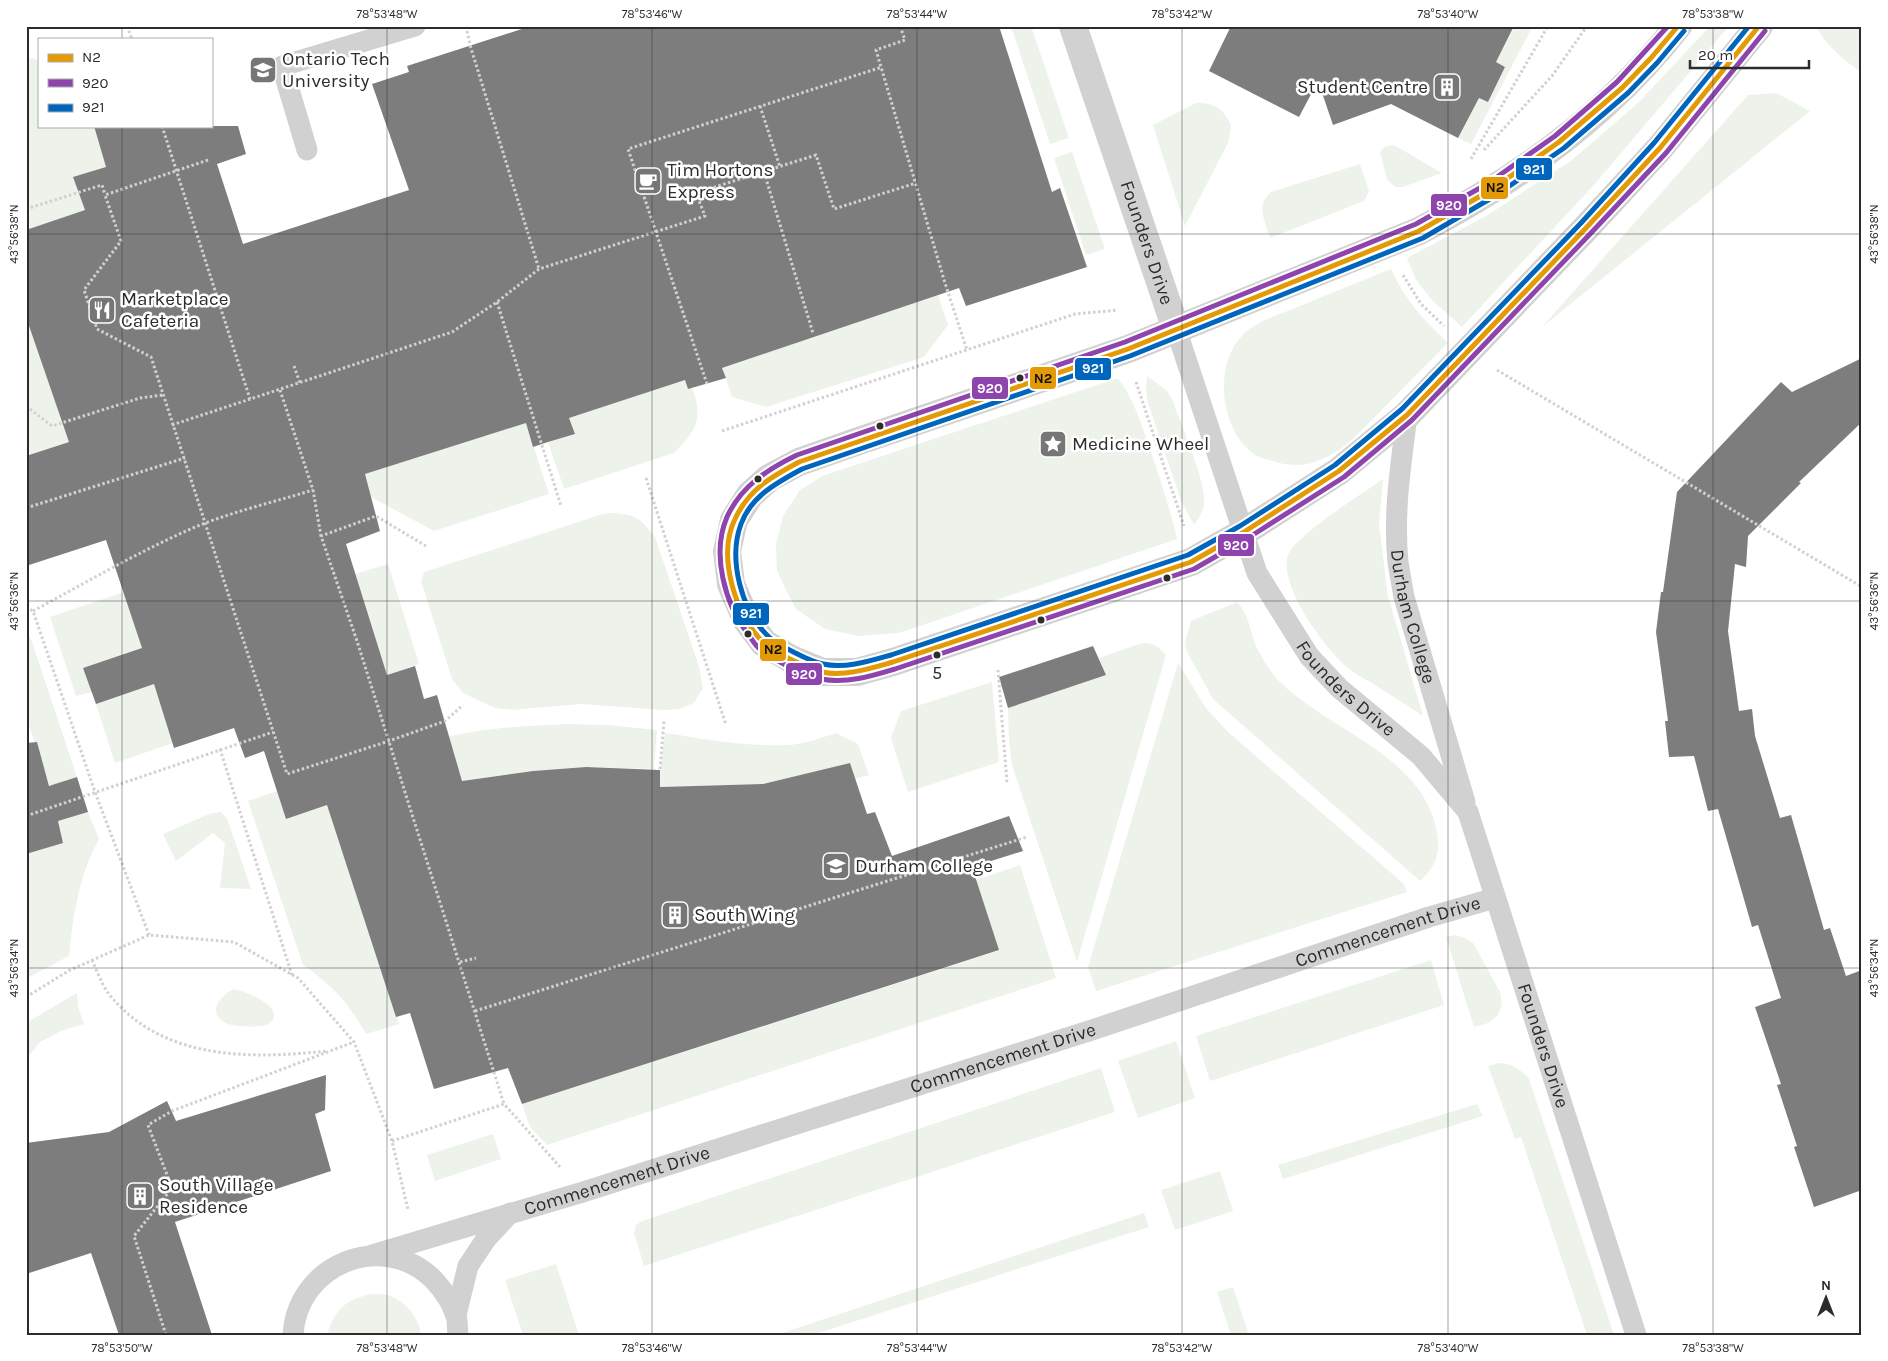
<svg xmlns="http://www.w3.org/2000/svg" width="1888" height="1361" viewBox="0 0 1888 1361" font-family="Karla,sans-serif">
  <rect width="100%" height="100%" fill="#fff"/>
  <g fill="#edf3eb">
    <path d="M1011,26H1031L1069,138L1050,144Z"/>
    <path d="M1506,26H1533L1471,144L1458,138L1479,98L1488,102L1505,67L1496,62L1513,30Z"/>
    <path d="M1710,26H1729L1593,186L1462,327L1432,300L1416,280L1407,258L1486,216L1572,160L1639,102Z"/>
    <path d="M1816,26H1862V73C1844,60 1826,46 1816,26Z"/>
    <path d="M33,58L39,62V126H94L106,167L74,178L85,210L26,230V60Z"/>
    <path d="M1776,93L1810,111L1542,327L1748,95Z"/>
    <path d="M1196,103C1216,103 1222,108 1231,125L1229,141L1185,226L1153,125Z"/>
    <path d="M1394,145L1442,173L1403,187H1395L1387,179L1380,152L1384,147Z"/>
    <path d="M1072,152L1105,249L1086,255L1054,158Z"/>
    <path d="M1360,164L1369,191L1364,201L1270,238C1265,220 1255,206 1271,192Z"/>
    <path d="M1391,269C1404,299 1424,320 1448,343L1349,443C1337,451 1326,459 1312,463C1301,466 1289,465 1279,463C1270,460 1258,458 1251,452C1217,424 1213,354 1251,328C1265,318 1284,313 1300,306C1330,294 1360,281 1391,269Z"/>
    <path d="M938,295L948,325L924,357L766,407L732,397L722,368Z"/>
    <path d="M26,317L146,416L26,456Z"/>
    <path d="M1147,376L1166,390L1172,399C1180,422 1207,483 1204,504C1203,512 1199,518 1194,525L1182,503L1148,403L1146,390Z"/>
    <path d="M1118,378C1134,399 1141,424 1150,449C1160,479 1170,508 1177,539L899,633L859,636L825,629L796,609L787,592L777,570L776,544L783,516L800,490L822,476Z"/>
    <path d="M685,380L688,389L692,388C704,418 696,431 674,453L564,489L548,442L575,434L569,418Z"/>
    <path d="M526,423L549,494L434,531L371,497L356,477Z"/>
    <path d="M1383,479L1379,524L1388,596L1423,716C1407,705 1391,695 1375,685C1366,679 1354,674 1346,666C1324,648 1278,584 1288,555C1296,535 1363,493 1383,479Z"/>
    <path d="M611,513C636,514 640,518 655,537L699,666L703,688L694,703L679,709L664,710L581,704L512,710L495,708L463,693L452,679L421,581L424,572L603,514Z"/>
    <path d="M388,564L419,664L387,675L355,574Z"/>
    <path d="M124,592L173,743L115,763L92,692L76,696L50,617Z"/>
    <path d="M1237,602C1250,615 1250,634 1258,650C1263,659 1270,671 1277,679C1325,729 1418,752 1436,827C1441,851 1438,864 1420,881L1213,699L1187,652L1185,643L1191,621Z"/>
    <path d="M26,631L31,639L77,777L50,786L26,717Z"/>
    <path d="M1142,643C1154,643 1158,646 1166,655L1077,962L1012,765L1009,740L1008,708L1106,675L1099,658Z"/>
    <path d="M1178,663L1206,708L1228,732L1404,884L1407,892L1096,991L1088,967Z"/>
    <path d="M992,682L999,762L908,792L891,738L901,711Z"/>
    <path d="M568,724L608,725L657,730L654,769L586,767L533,771L462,781L429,742C474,728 521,726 568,724Z"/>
    <path d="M665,733C705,739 747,747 788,745C804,744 821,738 836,733L858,744L869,775L855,779L850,763L763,784L660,787V769Z"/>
    <path d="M277,791L286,819L327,805L399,1024L366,1034C347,1001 334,987 303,965L248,801Z"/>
    <path d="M88,812L99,839C79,875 73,916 69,956L26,979V854L63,843L58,821Z"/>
    <path d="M221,812L227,818L251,889L220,888L225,843L213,833L176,861L163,834L209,814Z"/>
    <path d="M1020,865L1056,978L547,1145L530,1127L522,1104L998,951L976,880Z"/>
    <path d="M1455,935L1462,937L1473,943L1500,992L1502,1005L1498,1015L1488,1023L1474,1027L1446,937Z"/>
    <path d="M1431,960L1444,1005L1210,1081L1196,1036Z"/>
    <path d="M234,989C244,991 281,1005 273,1019C270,1024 265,1026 260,1026C251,1027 234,1027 226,1023C206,1013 220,995 234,989Z"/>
    <path d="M77,993L78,1007L84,1024L61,1031L40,1042L26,1059V1023Z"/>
    <path d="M1176,1041L1195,1098L1138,1118L1118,1061Z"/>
    <path d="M1499,1063C1513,1064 1520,1069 1529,1079L1614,1335H1587L1521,1137L1515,1139L1488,1066Z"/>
    <path d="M1101,1068L1115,1112L644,1266L634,1233L636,1225L642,1221Z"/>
    <path d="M1477,1104L1483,1116L1283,1179L1278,1165Z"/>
    <path d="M493,1134L501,1159L435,1181L427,1155Z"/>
    <path d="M1220,1171L1233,1211L1175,1230L1161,1190Z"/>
    <path d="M1144,1213L1149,1227L812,1335H776Z"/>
    <path d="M556,1264L579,1335H523L505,1280Z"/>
    <path d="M1233,1287L1249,1335H1231L1217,1292Z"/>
    <path d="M371,1294C376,1294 382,1294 387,1295C404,1300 419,1317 421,1335H327C335,1309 345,1300 371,1294Z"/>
  </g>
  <g fill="#7d7d7d">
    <path d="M531,26H999L1052,192L1060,188L1087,267L966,306L959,288L722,368L726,378L688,389L685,380L569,418L575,434L548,442L533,447L526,423L365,474L380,531L346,544L387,675L415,666L424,699L437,695L462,781L533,771L586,767L660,770V787L763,784L850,763L867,814L875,812L892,856L1009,816L1023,851L972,867L999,950L522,1104L508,1068L434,1089L410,1013L396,1017L327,805L286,819L264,751L245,758L234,728L174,748L154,684L96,704L83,668L142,648L106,540L26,566V456L69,442L26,317V230L85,210L73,177L106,167L94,126H238L246,154L217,164L243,244L409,190L372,84L409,72L407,66Z"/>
    <path d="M1231,26H1514L1496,62L1505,67L1488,102L1479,98L1458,138L1391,104L1333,125L1318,81L1299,117L1209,71Z"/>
    <path d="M1862,358V422L1799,482L1801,483L1748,536L1746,567L1735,564L1728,631L1739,711L1752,709L1755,736L1780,818L1791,815L1824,930L1830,928L1846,976L1862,970V1190L1814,1207L1794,1147L1797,1146L1777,1085L1781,1084L1755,1007L1781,998L1758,925L1752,927L1718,809L1708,811L1694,756L1669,757L1665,721H1668L1656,632L1661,592H1663L1677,492L1781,382L1792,392Z"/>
    <path d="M1093,646L1106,675L1008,708L999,677Z"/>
    <path d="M37,742L49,786L77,777L88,812L58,821L63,843L26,854V743Z"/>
    <path d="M326,1075L325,1110L315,1114L331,1171L175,1222L212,1335H119L91,1253L26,1274V1143L109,1132L167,1101L176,1121Z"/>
  </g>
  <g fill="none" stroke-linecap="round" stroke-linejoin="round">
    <g stroke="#d1d1d1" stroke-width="3" stroke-dasharray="2.5 2.5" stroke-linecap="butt">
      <path d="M127,26L132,39"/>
      <path d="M466,26L470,45L539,269"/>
      <path d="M900,26L905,40L876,50L945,283L967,350"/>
      <path d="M760,106L780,167"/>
      <path d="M162,126L250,399"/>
      <path d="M1484,150L1552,76L1587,26"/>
      <path d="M1471,159L1548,26"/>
      <path d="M208,160L105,195L121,241L84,290L97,329L151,357L287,774L389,741L445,721L463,705"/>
      <path d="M764,172L813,333"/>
      <path d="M26,209L102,185L105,195"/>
      <path d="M1403,275L1421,304L1444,326"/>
      <path d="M497,302L561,506"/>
      <path d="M294,366L300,383"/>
      <path d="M1497,370L1862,587"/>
      <path d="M1136,382L1184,526"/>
      <path d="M707,384L628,149L882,67"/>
      <path d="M280,390L313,490L321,536"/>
      <path d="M26,406L52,426L140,398L163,395"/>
      <path d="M172,425L452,332L497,302L539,269L705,216L696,193L816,155L834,209L916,183"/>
      <path d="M722,431L1075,314L1118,310"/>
      <path d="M646,478L726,725"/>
      <path d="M26,508L185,458"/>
      <path d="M426,546L376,516L321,536L357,641L504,1104"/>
      <path d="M26,607L33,611L95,792L149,935"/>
      <path d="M33,611C83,584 133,555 186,531C226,513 271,503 313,490"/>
      <path d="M998,670L1007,783"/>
      <path d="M220,749L292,975"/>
      <path d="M660,769L664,721"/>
      <path d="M26,816L273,732"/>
      <path d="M92,960C97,971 102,985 109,994C162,1061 251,1059 327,1051"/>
      <path d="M460,962L476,958"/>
      <path d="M26,997L70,970L149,935L234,942L298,978L354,1042L392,1141L408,1210"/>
      <path d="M475,1011L1027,837"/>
      <path d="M392,1141L504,1104L560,1167"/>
      <path d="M166,1335L134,1236L172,1188L148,1125L172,1111L354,1042"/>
    </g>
    <g stroke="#d1d1d1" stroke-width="21">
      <path d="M307,150L282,66L415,26"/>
      <path id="s1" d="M1176,329L1257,573L1309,656L1339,688L1421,756L1468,812L1636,1335"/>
      <path id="s2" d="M1407,415C1401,464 1393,513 1398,562C1400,574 1402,586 1404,597L1465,802"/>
      <path id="s3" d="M372,1255L583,1192L1095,1029L1429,917L1495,898"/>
      <path d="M456,1315L468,1266L486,1239L510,1213"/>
      <path d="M293,1335C297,1264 383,1229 434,1280C443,1290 452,1302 456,1316C458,1322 457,1329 458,1335"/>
    </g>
    <g stroke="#d1d1d1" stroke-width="28">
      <path id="s4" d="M1073,26L1176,329"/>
      <path d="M1678,26C1610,113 1516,181 1419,231L1128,349L850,444L799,462L769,478L750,495L734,520L727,551L731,584L746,619L764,643L791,659L822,672H857L893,662L1191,562L1244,532L1339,471L1407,415L1586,228L1660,148L1759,26"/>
    </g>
    <g stroke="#fff" stroke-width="9">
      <path id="bus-1" d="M1678,26L1651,58L1622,88L1559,142L1491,190L1419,231L1128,349L799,462C771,477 749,489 735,519C717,555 735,616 764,643C773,652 809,669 822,672C844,677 872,668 893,662L1191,562L1244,532L1339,471L1407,415L1586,228L1660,148L1759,26"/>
    </g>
    <g stroke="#fff" stroke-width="9">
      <path id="bus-2" d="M1668,26L1617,82L1555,136L1487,184L1416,224L1125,342L797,455C768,469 741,486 727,517C711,554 725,604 748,634C752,639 755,646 760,649C772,659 806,677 821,679C846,684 872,676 895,669L1194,569L1248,538L1344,477L1412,420L1591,233L1666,153L1765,31"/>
    </g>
    <g stroke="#fff" stroke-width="9">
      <path id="bus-3" d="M1684,31L1657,63L1628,93L1564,148L1495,196L1423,238L1130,356L802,469C778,482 751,496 741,524C728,559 741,611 769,637C778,645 811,662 823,664C845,669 870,661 891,655L1188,555L1240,526L1335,465L1402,409L1581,223L1654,143L1749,26"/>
    </g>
    <use href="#bus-1" stroke="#e39a04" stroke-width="5"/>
    <use href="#bus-2" stroke="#8e44ad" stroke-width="5"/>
    <use href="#bus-3" stroke="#0065bd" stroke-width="5"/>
  </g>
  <path fill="none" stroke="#2c2c2c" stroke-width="1" stroke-opacity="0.45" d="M122,26V39M387,26V1335M652,26V1335M917,26V1335M1182,26V1335M1448,26V1335M1713,26V1335M122,126V1335M26,234H1862M26,601H1862M26,968H1862"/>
  <defs>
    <g id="university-square" transform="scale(1.4375)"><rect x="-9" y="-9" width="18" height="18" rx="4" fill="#767676" stroke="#fff"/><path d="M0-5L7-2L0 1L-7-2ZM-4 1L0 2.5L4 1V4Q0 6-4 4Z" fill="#fff"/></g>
    <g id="building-square" transform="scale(1.4375)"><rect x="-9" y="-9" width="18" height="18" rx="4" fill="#767676" stroke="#fff"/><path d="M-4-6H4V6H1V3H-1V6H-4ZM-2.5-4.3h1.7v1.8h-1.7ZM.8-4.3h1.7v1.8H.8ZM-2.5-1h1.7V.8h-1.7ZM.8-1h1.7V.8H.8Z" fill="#fff"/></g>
    <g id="cafe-square" transform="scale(1.4375)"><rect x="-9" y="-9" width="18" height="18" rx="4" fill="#767676" stroke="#fff"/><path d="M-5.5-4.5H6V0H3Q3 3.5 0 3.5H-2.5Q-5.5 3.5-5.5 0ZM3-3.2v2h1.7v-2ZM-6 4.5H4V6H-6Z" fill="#fff"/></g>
    <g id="restaurant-square" transform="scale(1.4375)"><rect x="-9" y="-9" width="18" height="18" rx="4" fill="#767676" stroke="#fff"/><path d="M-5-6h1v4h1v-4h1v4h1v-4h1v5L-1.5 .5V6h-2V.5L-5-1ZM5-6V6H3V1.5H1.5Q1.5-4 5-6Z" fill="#fff"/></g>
    <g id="sight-square" transform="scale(1.4375)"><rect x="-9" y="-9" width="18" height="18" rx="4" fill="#767676" stroke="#fff"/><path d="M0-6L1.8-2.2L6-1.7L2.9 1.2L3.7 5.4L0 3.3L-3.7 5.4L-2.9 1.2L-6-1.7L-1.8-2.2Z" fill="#fff"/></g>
  </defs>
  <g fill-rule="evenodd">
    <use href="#university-square" x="263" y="70"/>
    <use href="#building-square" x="1447" y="87"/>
    <use href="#cafe-square" x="648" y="181"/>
    <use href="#restaurant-square" x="102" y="310"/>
    <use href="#sight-square" x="1053" y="444"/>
    <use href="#university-square" x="836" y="866"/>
    <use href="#building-square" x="675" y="915"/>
    <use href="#building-square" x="140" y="1196"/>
  </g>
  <g fill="#2c2c2c" stroke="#fff" stroke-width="2">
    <circle cx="1020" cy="378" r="4.5"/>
    <circle cx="880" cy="426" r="4.5"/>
    <circle cx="758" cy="479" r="4.5"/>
    <circle cx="1167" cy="578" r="4.5"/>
    <circle cx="1041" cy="620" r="4.5"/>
    <circle cx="748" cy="634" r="4.5"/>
    <circle cx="937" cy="655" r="4.5"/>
  </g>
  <g text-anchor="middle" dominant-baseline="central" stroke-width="5" stroke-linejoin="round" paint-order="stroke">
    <g font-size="18" fill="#2c2c2c" stroke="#fff">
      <text x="937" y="673">5</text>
    </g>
    <g font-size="19" fill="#2c2c2c" stroke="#fff" text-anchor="start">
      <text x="282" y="59">Ontario Tech<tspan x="282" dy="22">University</tspan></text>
      <text x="1428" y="87" text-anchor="end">Student Centre</text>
      <text x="667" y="170">Tim Hortons<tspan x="667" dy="22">Express</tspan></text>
      <text x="121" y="299">Marketplace<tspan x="121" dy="22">Cafeteria</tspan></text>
      <text x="1072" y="444">Medicine Wheel</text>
      <text x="855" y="866">Durham College</text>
      <text x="694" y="915">South Wing</text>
      <text x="159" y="1185">South Village<tspan x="159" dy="22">Residence</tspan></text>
    </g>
    <g font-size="19" fill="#2c2c2c" stroke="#fff">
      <text stroke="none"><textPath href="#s4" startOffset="229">Founders Drive</textPath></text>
      <text stroke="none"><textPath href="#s2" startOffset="204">Durham College</textPath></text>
      <text stroke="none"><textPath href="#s1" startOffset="404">Founders Drive</textPath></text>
      <text stroke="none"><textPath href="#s3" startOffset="1066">Commencement Drive</textPath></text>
      <text stroke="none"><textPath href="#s1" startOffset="824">Founders Drive</textPath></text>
      <text stroke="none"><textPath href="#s3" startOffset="661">Commencement Drive</textPath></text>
      <text stroke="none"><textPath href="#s3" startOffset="256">Commencement Drive</textPath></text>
    </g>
  </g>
  <g stroke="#fff" stroke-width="2">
    <rect x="1515" y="157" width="38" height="24" rx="5" fill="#0065bd"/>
    <rect x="1480" y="176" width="29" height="24" rx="5" fill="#e39a04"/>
    <rect x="1430" y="193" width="38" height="24" rx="5" fill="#8e44ad"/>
    <rect x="1074" y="357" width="38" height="24" rx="5" fill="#0065bd"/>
    <rect x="1029" y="366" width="28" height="24" rx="5" fill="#e39a04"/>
    <rect x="971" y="376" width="38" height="24" rx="5" fill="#8e44ad"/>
    <rect x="1217" y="533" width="38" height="24" rx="5" fill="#8e44ad"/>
    <rect x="732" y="602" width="38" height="24" rx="5" fill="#0065bd"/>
    <rect x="759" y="638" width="28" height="24" rx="5" fill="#e39a04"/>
    <rect x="785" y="662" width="38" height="24" rx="5" fill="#8e44ad"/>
  </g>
  <g font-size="14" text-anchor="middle" font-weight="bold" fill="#fff">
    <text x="1534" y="174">921</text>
    <text x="1449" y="210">920</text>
    <text x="1093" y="373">921</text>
    <text x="990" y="393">920</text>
    <text x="1236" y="550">920</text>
    <text x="751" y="618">921</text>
    <text x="804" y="679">920</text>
  </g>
  <g font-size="14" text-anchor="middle" font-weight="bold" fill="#111">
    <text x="1495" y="192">N2</text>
    <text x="1043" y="383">N2</text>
    <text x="773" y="654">N2</text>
  </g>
  <rect width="1888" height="1361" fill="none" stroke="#ffffff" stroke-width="55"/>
  <rect x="38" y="38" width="175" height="90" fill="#ffffff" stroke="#ababab"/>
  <rect x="48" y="54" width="25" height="8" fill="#e39a04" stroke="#ababab"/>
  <text x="82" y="62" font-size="15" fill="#2c2c2c">N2</text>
  <rect x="48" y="79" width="25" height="8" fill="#8e44ad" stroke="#ababab"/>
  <text x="82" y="88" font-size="15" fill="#2c2c2c">920</text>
  <rect x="48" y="104" width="25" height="8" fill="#0065bd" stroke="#ababab"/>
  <text x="82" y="112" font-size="15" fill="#2c2c2c">921</text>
  <g transform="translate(1826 1298)" stroke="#ffffff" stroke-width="4" paint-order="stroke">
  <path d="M0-4L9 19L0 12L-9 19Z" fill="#2c2c2c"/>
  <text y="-8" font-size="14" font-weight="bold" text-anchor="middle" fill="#2c2c2c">N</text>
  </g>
  <path d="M1690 60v8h119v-8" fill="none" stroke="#2c2c2c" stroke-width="2.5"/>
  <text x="1698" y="60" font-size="15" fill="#2c2c2c" stroke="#ffffff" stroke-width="4" paint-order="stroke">20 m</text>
  <rect x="28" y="28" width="1832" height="1306" fill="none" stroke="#2c2c2c" stroke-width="2"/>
  <g font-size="12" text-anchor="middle" fill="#2c2c2c">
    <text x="387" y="18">78°53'48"W</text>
    <text x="652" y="18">78°53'46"W</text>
    <text x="917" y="18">78°53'44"W</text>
    <text x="1182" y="18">78°53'42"W</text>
    <text x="1448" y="18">78°53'40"W</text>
    <text x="1713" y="18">78°53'38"W</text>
    <text transform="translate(14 234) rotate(-90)" y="4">43°56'38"N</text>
    <text transform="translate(1874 234) rotate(-90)" y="4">43°56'38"N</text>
    <text transform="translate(14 601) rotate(-90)" y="4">43°56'36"N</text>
    <text transform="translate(1874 601) rotate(-90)" y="4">43°56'36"N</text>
    <text transform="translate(14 968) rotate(-90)" y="4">43°56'34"N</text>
    <text transform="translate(1874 968) rotate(-90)" y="4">43°56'34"N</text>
    <text x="122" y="1352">78°53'50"W</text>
    <text x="387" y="1352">78°53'48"W</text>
    <text x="652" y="1352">78°53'46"W</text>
    <text x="917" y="1352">78°53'44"W</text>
    <text x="1182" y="1352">78°53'42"W</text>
    <text x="1448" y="1352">78°53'40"W</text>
    <text x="1713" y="1352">78°53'38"W</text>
  </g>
</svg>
